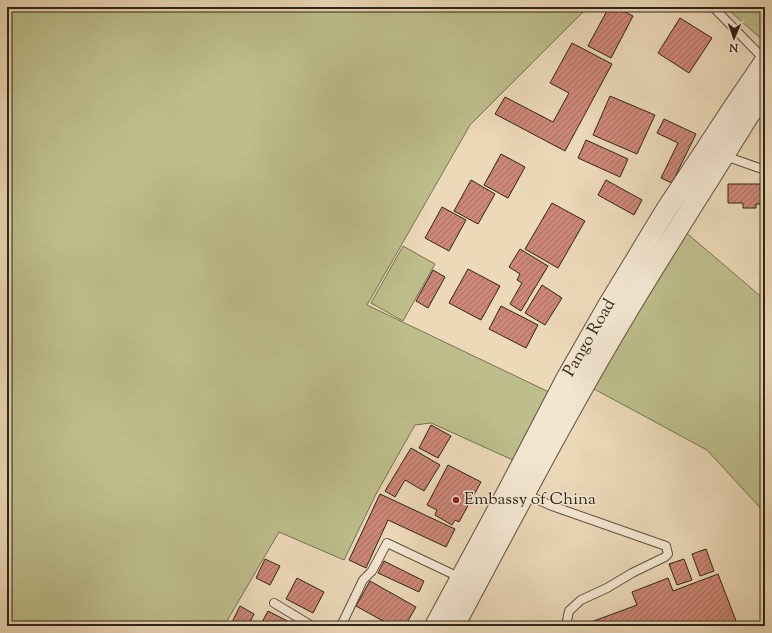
<svg xmlns="http://www.w3.org/2000/svg" width="772" height="633" viewBox="0 0 772 633" font-family="'Sorts Mill Goudy',serif">
  <defs>
    <pattern id="building-hatch" width="6" height="6" patternUnits="userSpaceOnUse"><rect width="6" height="6" fill="#cc8776"/><path d="M-1 1l2-2M0 6l6-6M5 7l2-2" fill="none" stroke="#a66e60"/></pattern>
  </defs>
  <rect width="100%" height="100%" fill="#ecd9b8"/>
  <filter id="stains"><feTurbulence type="fractalNoise" baseFrequency=".005" numOctaves="4"/><feColorMatrix values="0 0 0 0 .2 0 0 0 0 .09 0 0 0 0 .02 0 0 0 .5 -.17"/></filter>
  <radialGradient id="worn" r=".72"><stop offset=".6" stop-color="#630" stop-opacity="0"/><stop offset="1" stop-color="#630" stop-opacity=".3"/></radialGradient>
  <g fill="#bdbe8b" stroke="#767152">
    <path d="M7,7H590L583,12L470,125L367,305L551,393L515,461L431,423L415,425L376,494L344,560L279,532L224,626H7Z"/>
    <path d="M725,7H765V42Z"/>
    <path d="M675,223L765,300V513L707,450L583,383Z"/>
    <path d="M403,246L435,264L403,321L371,303Z"/>
  </g>
  <g fill="url(#building-hatch)" stroke="#302419">
    <path d="M609,7H615L633,16L611,58L588,46Z"/>
    <path d="M680,18L712,38L689,73L658,53Z"/>
    <path d="M572,43L612,64L565,151L495,114L505,97L553,122L569,93L550,83Z"/>
    <path d="M610,96L655,115L637,154L593,135Z"/>
    <path d="M664,119L696,134L672,183L661,178L678,143L657,133Z"/>
    <path d="M586,140L628,159L620,177L578,158Z"/>
    <path d="M501,154L525,167L508,198L484,185Z"/>
    <path d="M471,180L495,194L478,224L454,211Z"/>
    <path d="M606,180L642,200L634,215L598,195Z"/>
    <path d="M728,184H765V204H756V208H743V203H728Z"/>
    <path d="M552,203L585,221L558,268L525,249Z"/>
    <path d="M442,207L466,220L449,251L425,238Z"/>
    <path d="M520,249L548,266L521,311L510,304L522,283L517,280L520,274L509,267Z"/>
    <path d="M468,269L500,286L481,320L449,303Z"/>
    <path d="M433,270L445,277L428,308L416,301Z"/>
    <path d="M542,285L562,298L545,325L525,313Z"/>
    <path d="M501,306L538,325L526,348L489,329Z"/>
    <path d="M431,425L451,436L438,458L419,448Z"/>
    <path d="M411,448L440,465L424,491L405,480L395,497L385,491Z"/>
    <path d="M448,465L481,482L459,522L455,520L452,525L435,515L437,510L427,505Z"/>
    <path d="M380,494L455,529L446,547L388,520L366,568L349,560Z"/>
    <path d="M706,549L714,571L700,576L692,554Z"/>
    <path d="M265,559L280,566L270,585L256,578Z"/>
    <path d="M684,559L692,580L677,585L669,564Z"/>
    <path d="M384,561L424,581L419,592L378,573Z"/>
    <path d="M718,574L738,626H583V625L637,605L632,592L668,578L673,591Z"/>
    <path d="M297,578L324,592L313,613L286,599Z"/>
    <path d="M370,581L416,607L405,626H392L356,606Z"/>
    <path d="M240,606L254,614L248,626H230Z"/>
    <path d="M268,611L297,626H260Z"/>
  </g>
  <g fill="none" stroke-linecap="round" stroke-linejoin="round">
    <g stroke="#5f5141" stroke-width="10">
      <g id="service">
        <path d="M713,7L765,60"/>
        <path d="M725,156L765,170"/>
        <path d="M525,494L552,506L666,546L668,554L665,557L632,573L607,588L581,600L569,611L566,626"/>
        <path d="M274,603L312,626"/>
        <path d="M341,626L363,580L372,571L387,543L461,578"/>
      </g>
    </g>
    <g stroke="#5f5141" stroke-width="22">
      <g id="tertiary">
        <path d="M435,626L510,487L565,381L609,304L666,210L733,108L765,61"/>
        <path d="M454,626C511,520 566,413 628,310C667,245 709,180 749,115L765,93"/>
      </g>
    </g>
    <use href="#service" stroke="#f3e6d1" stroke-width="8"/>
    <use href="#tertiary" stroke="#f3e6d1" stroke-width="20"/>
  </g>
  <circle fill="#8f2418" stroke="#f3e6d1" stroke-width="1.5" cx="456" cy="500" r="4"/>
  <g text-anchor="middle" dominant-baseline="central" stroke-width="3" stroke-linejoin="round" paint-order="stroke">
    <g font-size="17" fill="#302419" stroke="#f3e6d1">
      <text transform="translate(590 338) rotate(-60)">Pango Road</text>
    </g>
    <g font-size="17" fill="#302419" stroke="#f3e6d1" text-anchor="start">
      <text x="464" y="500">Embassy of China</text>
    </g>
  </g>
  <rect width="772" height="633" fill="none" stroke="#ecd9b8" stroke-width="24"/>
  <rect x="8" y="8" width="756" height="617" fill="none" stroke="#302419" stroke-width="2"/>
  <rect x="12" y="12" width="748" height="609" fill="none" stroke="#302419"/>
  <g transform="translate(734 38) rotate(182)" stroke="#f3e6d1" stroke-width="3" paint-order="stroke">
  <path d="M0-3L7 15L0 10L-7 15Z" fill="#302419"/>
  <text y="-6" font-size="11" font-weight="bold" text-anchor="middle" fill="#302419">N</text>
  </g>
  <rect width="100%" height="100%" filter="url(#stains)"/>
  <rect width="100%" height="100%" fill="url(#worn)"/>
</svg>
